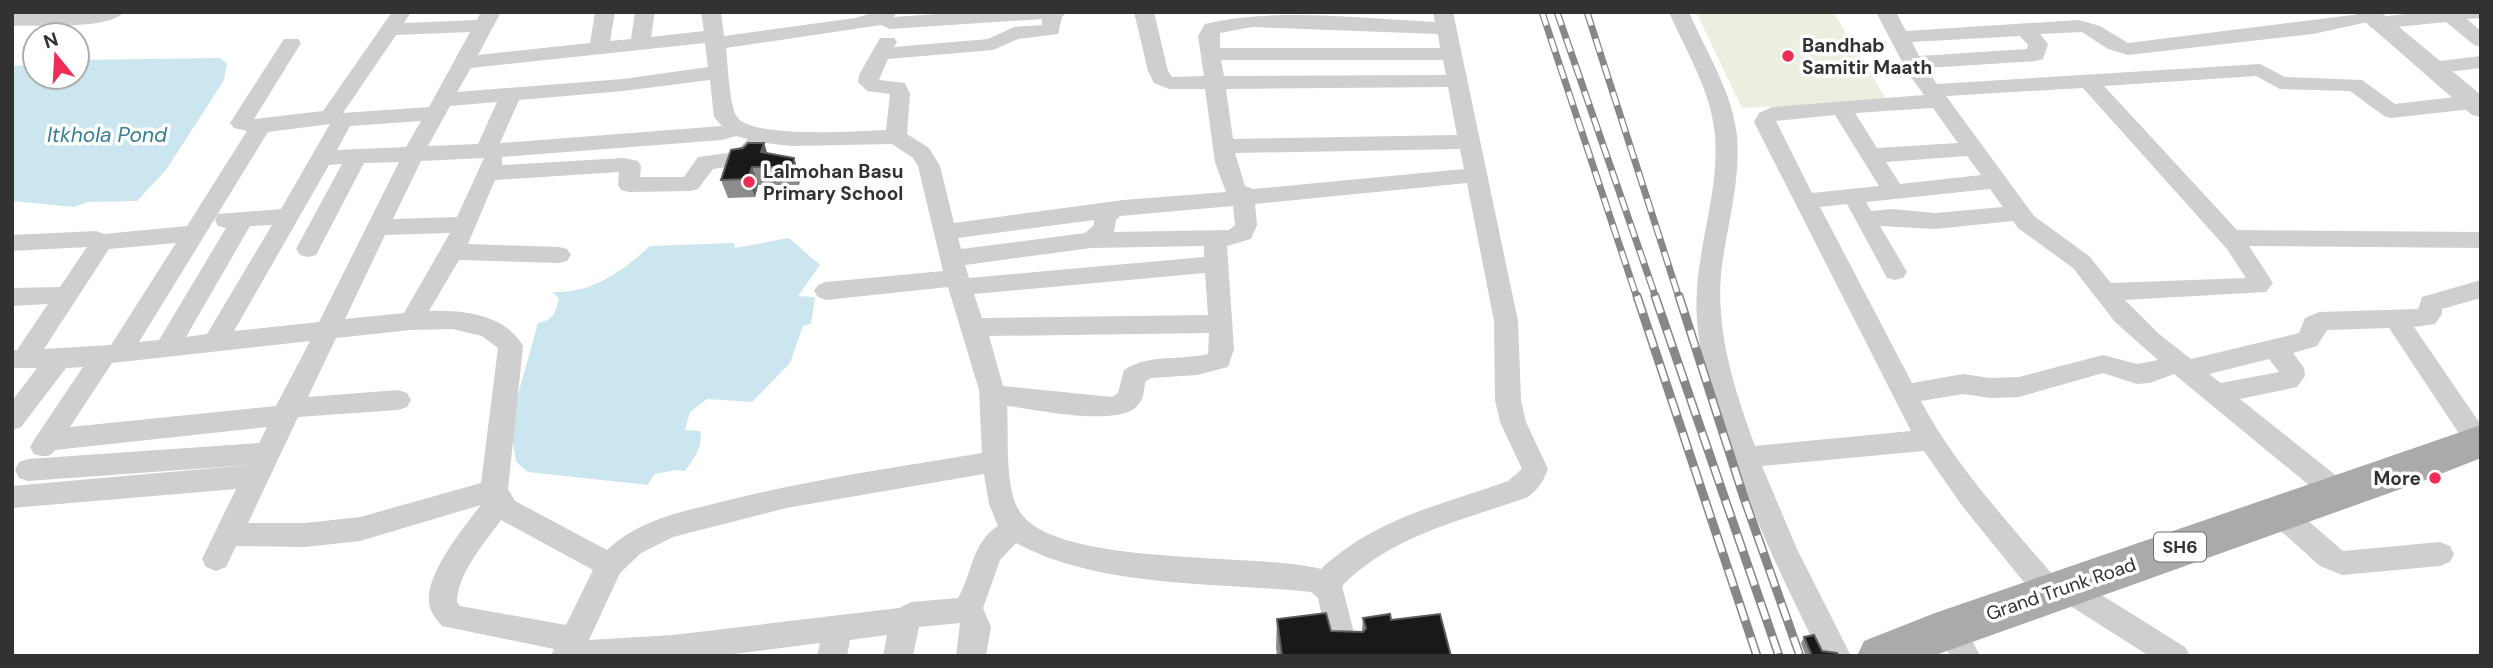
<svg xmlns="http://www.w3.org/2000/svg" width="2493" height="668" viewBox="0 0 2493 668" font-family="'DM Sans',sans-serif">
  <rect width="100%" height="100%" fill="#fff"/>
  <path fill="#eaefe0" d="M1696,12H1833L1885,97L1878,102L1742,108Z"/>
  <g fill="#cbe6ef">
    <path d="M220,58L227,64L224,80L166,170L137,201L87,202L74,207L12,201V66L35,65V77H77V60Z"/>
    <path d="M789,238L820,265L798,296L815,297L811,324L803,326L790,363L752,402L707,399L690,412L685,430L700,431C704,445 693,460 685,471L676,470L654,474L648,485L528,472L516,462L510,423L538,323C554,320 555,313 559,299L553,292C591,294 623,271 650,246L734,243L735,248Z"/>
  </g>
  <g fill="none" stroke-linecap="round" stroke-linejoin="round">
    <g fill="#cfcfcf" fill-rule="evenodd">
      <path d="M124,12C109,30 37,25 12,26V14Z"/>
      <path d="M392,12H411L404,23L477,20L481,12H501L478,55L590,43L595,12H615L610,41L631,39L635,12H655L651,37L704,31L701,12H721L724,36L855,18L875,12H897L894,17L965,12H1067L1062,17L1058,34L1018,39L993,50L888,59L879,80L905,83L910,94L907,134L929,148L940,166L954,223L1123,200L1226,192L1215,162L1205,89H1169L1154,83L1148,71L1134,12H1154L1168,71L1172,77L1204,76L1198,36L1205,24C1273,7 1365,19 1435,22L1433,12H1453L1518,321L1521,400L1526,422L1548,469C1543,482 1539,488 1528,497C1464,520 1400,533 1349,579L1342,586L1360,656H1330L1318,598L1311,592C1218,582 1101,589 1016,543L1000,560L983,608L991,627L986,656H956L960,623L919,627L913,656H883L887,635L850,640L847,656H817L820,643L718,656H551L554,649L442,626C436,619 429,611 429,602C426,573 464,527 481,505L360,541L305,547L236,546L226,567L216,571L206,567L202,559L236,489L12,508V486L249,465L28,481L19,478L15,470L19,462L28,459L259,443L267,427L55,450C50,458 43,457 34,454L30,447L34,440L83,367L66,368L21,427L12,430V401L37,368H12V350H17L48,304L12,306V288L60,287L87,247L12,251V235L96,231L104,234L187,226L247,131L234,128L230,123L284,39H298L301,43L254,119L323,111ZM1042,19V25L1014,27L988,39L977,40L894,47L897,42L894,38H880L859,75L858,82L867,91L890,94L886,130C858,131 752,139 737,117C729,105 728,64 726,48L881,25L890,29ZM1252,27L1438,34L1440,48H1220V33ZM470,32L429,107L343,113L396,35ZM705,43L708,67L623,79L457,92L471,68ZM1221,60H1443L1446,75L1224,76ZM710,80L714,117L722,126L500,143L519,100L623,91ZM1448,87L1457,135L1233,139L1226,89ZM497,102L478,144L428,146L450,106ZM421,121L406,147L337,150L350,126ZM330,124L281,209L218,214L215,220L218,226L226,228L159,340L139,342L268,132ZM736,136L748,139L735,152L698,157L684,177H640L641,166L638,161L623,158L502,165V157L722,140ZM765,143L791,146L892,144L913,158L918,166L943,271L826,282L818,285L814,291L818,297L826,300L948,287L979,390L982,453C898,467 813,479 729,500C686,511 641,518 607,550L515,501L508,489L523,346C505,314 462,310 429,311L459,260L559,263L567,261L571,255L567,249L559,247L468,244L495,180L619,172L618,185L621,190L629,192L690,191L698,189L713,169L749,164ZM1460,149L1464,169L1253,189L1245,186L1235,153ZM484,158L457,217L393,219L421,161ZM399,162L319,322L234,331L329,165L342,164L296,249L300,255L308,257L316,255L364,163ZM1467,183L1494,321L1495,400L1500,422L1522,469L1508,481C1439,506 1377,517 1321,569C1258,552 1057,568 1020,512C1004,488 1009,436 1007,406C1036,409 1115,427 1136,407C1144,400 1144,391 1145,382L1151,378L1197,375L1228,367L1234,349L1227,246L1251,239L1257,225L1255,204ZM1233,206L1235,225L1229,230L1114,232L1116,220L1120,216ZM1094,220V225L1085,233L961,249L958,238ZM272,225L207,334L186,337L250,226ZM450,233L404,313L345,319L385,235ZM176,243L111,345L44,349L109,249ZM1204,246V257L969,278L965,265L1091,248ZM1205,273L1208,315L982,318L974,294ZM452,329L482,336L498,348L481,483L360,517L305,523H248L298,417L398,410L407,407L411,400L407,393L398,390L308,397L336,338L411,330ZM1209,333L1208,354C1179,361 1151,353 1124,370L1118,393L1112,397L1003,386L989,336ZM310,341L276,406L70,427L112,363ZM984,474L989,504L998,526C971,543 973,573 958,598L911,602L899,608L673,635L589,640L620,573L641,553L673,537L786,508ZM501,520L593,570L566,625L460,606L457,602C458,572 484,544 501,520Z"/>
      <path d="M1669,12H1689C1706,52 1733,93 1737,136C1741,183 1726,228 1721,274C1716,333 1735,391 1755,446L1911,431L1754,122L1759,113L1772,107L1924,95L1908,73L1876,12H1896L1906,31L2079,20L2100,26L2128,43L2377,12L2379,17L2424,12H2481V18L2467,19L2481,31V47L2474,45L2446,22L2377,29L2370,27L2368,22L2313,34L2128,55L2108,49L2082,32L2040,34L2048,44L2043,59L2036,61L1926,68L1937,84L2260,64L2285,77L2362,80L2395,104L2472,95L2479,97L2481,104L2472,109L2391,118L2384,116L2350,91L2280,89L2256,76L2104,86L2237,230L2481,232V248L2249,246L2273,283L2266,292L2125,300L2159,334L2191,359L2299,333L2305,318L2319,312L2418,309L2422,297L2481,280V298L2442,309V314L2435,324L2414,327L2481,425V456L2472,453L2389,328L2327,330L2317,346L2293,353L2304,368L2305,376L2297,387L2240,399L2348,485L2352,493L2348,501L2338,504L2328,501L2174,374L2150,383L2137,384L2103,373L2019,397L1990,398L1963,394L1921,401C1955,466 2009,523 2056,579L2066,576L2076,579L2185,647L2190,656H2149L2061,600L2050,605L2040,602L1963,507L1924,451L1762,466L1797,549L1851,656H1821C1782,579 1745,500 1719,417C1709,386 1699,353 1697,320C1692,257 1720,198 1715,136C1712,92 1686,52 1669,12ZM2020,36L2028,45L2027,49L1919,56L1912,42ZM2083,88L2227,249L2246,278L2111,283L2089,256L2034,216L1946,96ZM1933,108L1958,143L1877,148L1855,113ZM1835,115L1879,186L1812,193L1776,121ZM1967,156L1981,175L1900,184L1886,162ZM1990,189L2003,207L1935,213L1892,209L1871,211L1866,202ZM1847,204L1887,278L1895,280L1903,278L1907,272L1880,226L1935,229L2013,221L2018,228L2073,268L2115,322L2158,360L2137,364L2103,355L2019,377L1990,378L1963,374L1912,383L1820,207ZM2269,359L2279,372L2221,383L2209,374Z"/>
      <path d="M2481,56V68L2431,74L2424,72L2421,68L2424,64L2431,62Z"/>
      <path d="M2280,502L2290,505L2343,551L2440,542L2450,546L2454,554L2450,562L2440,566L2342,575L2320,566L2270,521L2266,513L2270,505Z"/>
      <path d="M1951,614L1961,618L1980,656H1950L1936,627L1941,618Z"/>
    </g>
    <path fill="#cfcfcf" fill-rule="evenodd" d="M2354,12H2381L2481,95V117L2472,115Z"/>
    <path fill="#aaa" fill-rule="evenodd" d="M2481,425V458L2423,481L1933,656H1857L1864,641L1935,613Z"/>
    <g stroke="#878787" stroke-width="7">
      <g id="rail-far1">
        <path d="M1542,12L1637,298"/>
        <path d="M1557,12L1656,298"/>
        <path d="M1587,12L1679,298"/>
      </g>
    </g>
    <g stroke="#878787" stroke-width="9">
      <g id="rail">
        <path d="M1637,296L1757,656"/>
        <path d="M1655,296L1779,656"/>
        <path d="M1679,296L1744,498L1800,656"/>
      </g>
    </g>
    <use href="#rail-far1" stroke="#fff" stroke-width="4.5" stroke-dasharray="14" stroke-linecap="butt"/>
    <use href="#rail" stroke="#fff" stroke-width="6" stroke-dasharray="18" stroke-linecap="butt"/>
  </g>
  <g fill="#8c8c8c">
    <path d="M764,143L767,153L794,158L800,177L799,185H758L755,197L728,198L721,180L743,148Z"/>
    <path d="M1363,618L1391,620L1451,656H1277L1276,647L1277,619L1331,631H1362Z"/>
    <path d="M1804,637L1822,651L1839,656H1806L1801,643Z"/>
  </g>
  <g fill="#5e5e5e">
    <path d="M764,143L770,162L761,152Z"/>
    <path d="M794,158L800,177L799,185L793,167Z"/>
    <path d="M752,167L758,185L755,197L748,179Z"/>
  </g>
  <g fill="#191919" stroke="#5e5e5e" stroke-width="2">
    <path d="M748,143H764L761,152L794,158L793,167H752L748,179L721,180L731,150L743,148Z"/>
    <path d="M1326,613L1331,631L1363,632L1366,628L1363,618L1390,614L1391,620L1440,614L1451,656H1282L1277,619Z"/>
    <path d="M1814,635L1822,651L1837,653L1839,656H1812L1804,637Z"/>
  </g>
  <g fill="#f02d57" stroke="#fff" stroke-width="2.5">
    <circle cx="1788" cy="56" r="7"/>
    <circle cx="749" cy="182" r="7"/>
    <circle cx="2435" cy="478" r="7"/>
  </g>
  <g text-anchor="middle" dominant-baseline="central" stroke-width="7" stroke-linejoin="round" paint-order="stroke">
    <rect fill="#fff" stroke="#707070" stroke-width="2" x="2154" y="532.5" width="52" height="29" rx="5"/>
    <g font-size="18" font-weight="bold" fill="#323232">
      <text x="2180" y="547">SH6</text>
    </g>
    <g font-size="19" font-weight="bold" fill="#323232" stroke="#fff" text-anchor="start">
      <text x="1802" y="45">Bandhab<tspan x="1802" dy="22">Samitir Maath</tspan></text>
      <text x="763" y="171">Lalmohan Basu<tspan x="763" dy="22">Primary School</tspan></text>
      <text x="2421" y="478" text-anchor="end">More</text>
    </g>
    <g font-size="19" fill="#323232" stroke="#fff">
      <text transform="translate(2061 589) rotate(-19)">Grand Trunk Road</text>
    </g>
    <g font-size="21" font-style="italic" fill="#377d93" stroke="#fff">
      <text x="107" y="135">Itkhola Pond</text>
    </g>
  </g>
  <rect width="2493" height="668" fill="none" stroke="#323232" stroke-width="28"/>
  <g transform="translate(56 56) rotate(342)"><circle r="33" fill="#ffffff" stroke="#adadad" stroke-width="2"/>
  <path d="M0-5L12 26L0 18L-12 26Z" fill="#f02d57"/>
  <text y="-10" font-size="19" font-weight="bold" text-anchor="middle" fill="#323232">N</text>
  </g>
</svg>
